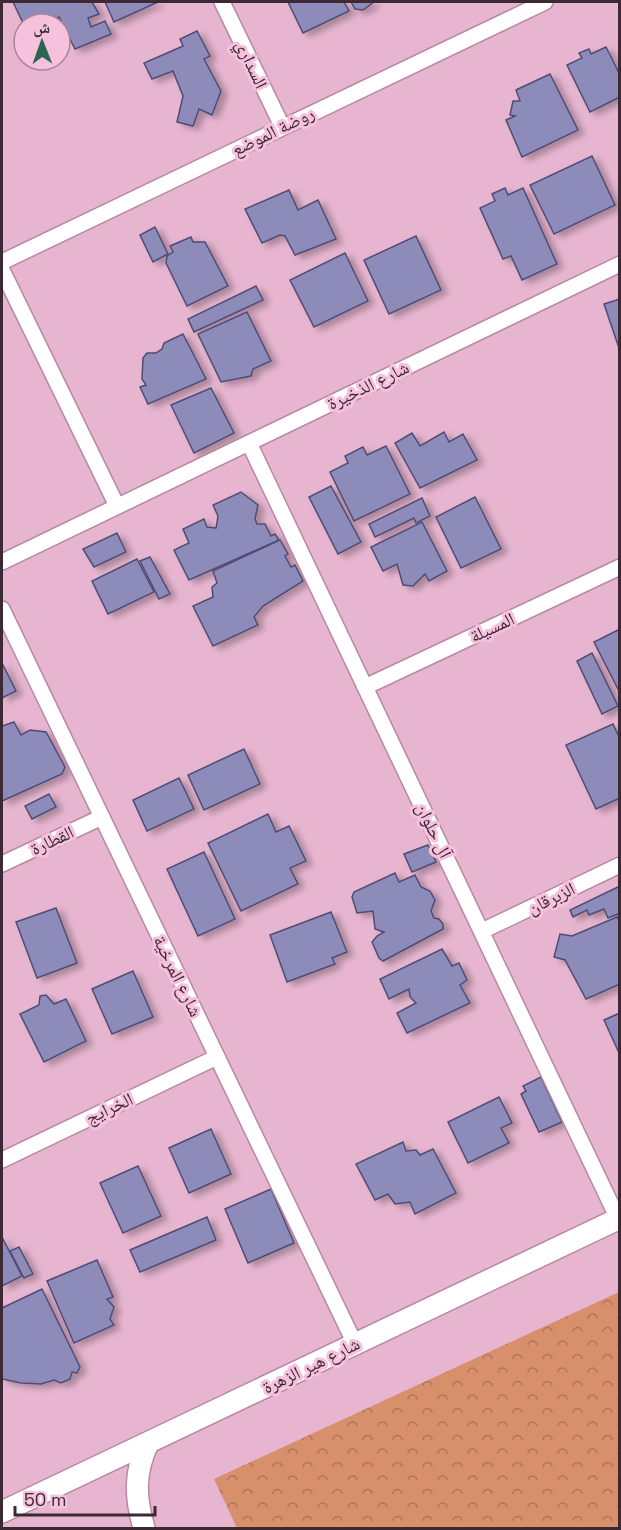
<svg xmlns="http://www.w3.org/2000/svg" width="621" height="1530" viewBox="0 0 621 1530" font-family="'Space Grotesk','Noto Naskh Arabic',sans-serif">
  <defs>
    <pattern id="park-crowns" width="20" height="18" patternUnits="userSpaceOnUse" patternTransform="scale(1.5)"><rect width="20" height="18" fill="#d78f6c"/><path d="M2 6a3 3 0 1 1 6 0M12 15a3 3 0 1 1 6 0" fill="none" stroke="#b07559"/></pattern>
    <filter id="shadow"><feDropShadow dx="6" dy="3.5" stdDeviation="3" flood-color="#0004"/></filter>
  </defs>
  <rect width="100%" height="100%" fill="#e7b5cf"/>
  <path fill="url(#park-crowns)" d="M619,1292V1528H237L214,1479Z"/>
  <g fill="#8d8bb9" stroke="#4f4c76" stroke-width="1.5" filter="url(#shadow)">
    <path d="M13,2H92L99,14L88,18L91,27L105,21L111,34L75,49L59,17L44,24L24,25Z"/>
    <path d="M105,2H158L114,22Z"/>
    <path d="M288,2H344L349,11L303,33Z"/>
    <path d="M351,2H374L363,10L355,9Z"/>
    <path d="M197,31L210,56L204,59L221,91L212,115L199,109L193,126L177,122L183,96L173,71L152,79L144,63L183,46L180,39Z"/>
    <path d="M606,47L620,75V97L590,112L567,65L582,58L579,53L589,49L591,54Z"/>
    <path d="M550,74L578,130L522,157L506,120L515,116L510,115L513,101H520L516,90Z"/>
    <path d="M592,156L615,205L554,234L530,185Z"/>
    <path d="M505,188L508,195L523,188L557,264L522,280L511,256L503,259L480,208L495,201L492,194Z"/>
    <path d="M289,190L298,210L318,200L336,239L295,255L285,236L280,235L262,243L245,209Z"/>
    <path d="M155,227L168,254L153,262L140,235Z"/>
    <path d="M416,236L441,290L389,314L364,260Z"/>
    <path d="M191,237L193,242H205L228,286L187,306L166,263L167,256L173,252L170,246Z"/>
    <path d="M345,253L368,301L314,327L290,280Z"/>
    <path d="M256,286L263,300L194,332L188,319Z"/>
    <path d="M620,299V351L604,304Z"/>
    <path d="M247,312L271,361L253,369L251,376L221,382L198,334Z"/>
    <path d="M183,334L206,379L148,404L140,387L146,385L142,379L143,358L147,353H156L162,349L164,343Z"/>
    <path d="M211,388L234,433L194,453L171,405Z"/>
    <path d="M444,432L449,442L463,434L477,460L420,488L395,443L412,433L420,446Z"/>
    <path d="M386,446L410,494L354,521L330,472L348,463L345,456L363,447L367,455Z"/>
    <path d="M331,486L361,542L338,554L309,497Z"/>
    <path d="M241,492L258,505L255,519L257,524H265L271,536L275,534L279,540L189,580L174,550L189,543L183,529L204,519L207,527L216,528L218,516L213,505Z"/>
    <path d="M475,497L501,549L461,568L436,517Z"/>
    <path d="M422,498L430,516L416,523L414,518L375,537L369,524Z"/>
    <path d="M422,522L447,571L429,581L425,574L413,586L403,585L397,564L383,571L371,547Z"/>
    <path d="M117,533L126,552L94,567L83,549Z"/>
    <path d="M280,540L288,554L285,556L291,567L295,565L303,581L263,606L254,617L258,625L213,646L193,606L213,597L212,587L217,583L213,571Z"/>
    <path d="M150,557L170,594L159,599L140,561Z"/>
    <path d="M137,559L154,592L108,614L92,581Z"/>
    <path d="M620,629V691H619L594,642Z"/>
    <path d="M592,653L618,706L602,714L577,661Z"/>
    <path d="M2,663L16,691L2,698Z"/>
    <path d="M14,722L21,735L30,730L46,732L65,767L62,774L2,801V726Z"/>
    <path d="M613,724L620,739V798L596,809L566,745Z"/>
    <path d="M244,749L260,784L204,810L188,775Z"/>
    <path d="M179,778L194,809L147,831L133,800Z"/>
    <path d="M49,794L56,807L32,819L25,806Z"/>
    <path d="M268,814L276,832L289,826L306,861L290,868L298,884L241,911L208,843Z"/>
    <path d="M428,845L436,862L412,872L404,854Z"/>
    <path d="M204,852L235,919L198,936L167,869Z"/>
    <path d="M395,873L399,882L415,875L421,887L430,891L435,900L431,911L434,918L439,919L443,924V929L383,961L379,958L372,942L377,936L384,932L375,929L373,911L357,913L352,897L354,892Z"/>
    <path d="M620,886V916L618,914L608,918L604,909L589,915L587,910L573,917L570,910Z"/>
    <path d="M56,908L77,963L37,978L16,922Z"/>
    <path d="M331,912L347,952L332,958L335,964L287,982L270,935Z"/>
    <path d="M617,917L620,922V984L586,999L565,960L554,957L560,934L572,936Z"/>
    <path d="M442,949L452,966L459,963L467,980L460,985L470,1003L407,1033L397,1013L416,1003L410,997L409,989L389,999L380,979Z"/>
    <path d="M133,971L153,1017L112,1034L92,989Z"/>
    <path d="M46,995L54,1004L66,999L86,1041L44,1062L20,1014L39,1005L40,996Z"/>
    <path d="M620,1013V1055L604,1020Z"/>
    <path d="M541,1077L562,1122L539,1132L521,1094L526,1091L523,1086Z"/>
    <path d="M499,1097L512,1123L501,1128L509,1143L468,1163L448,1122Z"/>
    <path d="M211,1129L231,1174L189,1193L169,1148Z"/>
    <path d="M403,1142L406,1151L416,1150L420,1155L433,1149L456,1193L415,1214L410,1202L395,1204L388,1194L375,1200L356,1164Z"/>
    <path d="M138,1166L161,1216L123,1233L100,1183Z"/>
    <path d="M271,1189L294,1243L248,1263L225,1209Z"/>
    <path d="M207,1217L216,1240L140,1272L130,1250Z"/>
    <path d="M2,1237L22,1276L2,1286Z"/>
    <path d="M19,1247L33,1274L24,1278L10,1251Z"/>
    <path d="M97,1260L113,1297L107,1299L114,1307L110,1319L114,1325L74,1343L47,1281Z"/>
    <path d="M42,1289L80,1367L77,1373L72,1372L70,1379L61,1383L54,1380L41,1384L21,1383L2,1379V1308Z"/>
  </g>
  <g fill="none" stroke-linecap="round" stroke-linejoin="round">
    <g stroke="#b888a2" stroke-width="18">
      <g id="street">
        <path d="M222,2L282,126"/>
        <path d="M2,262L545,2"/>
        <path d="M2,270L117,506"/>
        <path d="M249,443L618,1219"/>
        <path d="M2,562L620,264"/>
        <path d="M2,609L355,1344"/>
        <path d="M365,687L620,567"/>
        <path d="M2,864L102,817"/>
        <path d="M482,931L620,865"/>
        <path d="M2,1160L217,1057"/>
      </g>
    </g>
    <g stroke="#b888a2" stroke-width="24">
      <g id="secondary">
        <path d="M2,1512L620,1218"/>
        <path d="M144,1528C135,1497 134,1473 148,1443"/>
      </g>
    </g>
    <use href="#street" stroke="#fff" stroke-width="15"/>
    <use href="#secondary" stroke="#fff" stroke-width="21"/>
  </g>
  <g text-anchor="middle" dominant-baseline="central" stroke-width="6" stroke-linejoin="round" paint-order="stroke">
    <g font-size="18" fill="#3c2933" stroke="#f5c1dc">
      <text transform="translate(252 64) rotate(65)">السداري</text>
      <text transform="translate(273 131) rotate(-26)">روضة الموضع</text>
      <text transform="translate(368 385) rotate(-26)">شارع الذخيرة</text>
      <text transform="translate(492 627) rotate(-25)">المسيلة</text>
      <text transform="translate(434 830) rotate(64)">آل حلوان</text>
      <text transform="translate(52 840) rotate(-25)">القطارة</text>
      <text transform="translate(551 898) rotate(-26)">الزبرقان</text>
      <text transform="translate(178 976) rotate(64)">شارع المرخية</text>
      <text transform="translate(109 1108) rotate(-25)">الخرايج</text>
      <text transform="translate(311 1365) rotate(-26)">شارع هير الزهرة</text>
    </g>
  </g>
  <rect width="621" height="1530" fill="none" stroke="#3c2933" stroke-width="6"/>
  <g transform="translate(42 42) rotate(359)"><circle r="28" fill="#f5c1dc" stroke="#ab8498" stroke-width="1.5"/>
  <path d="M0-4.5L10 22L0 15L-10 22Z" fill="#2b6650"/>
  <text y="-9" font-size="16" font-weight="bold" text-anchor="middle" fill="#3c2933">ش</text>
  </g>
  <path d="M15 1506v9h140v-9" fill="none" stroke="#3c2933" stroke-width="3"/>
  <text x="24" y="1506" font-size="18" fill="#3c2933" stroke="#f5c1dc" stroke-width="4.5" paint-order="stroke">50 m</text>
</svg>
